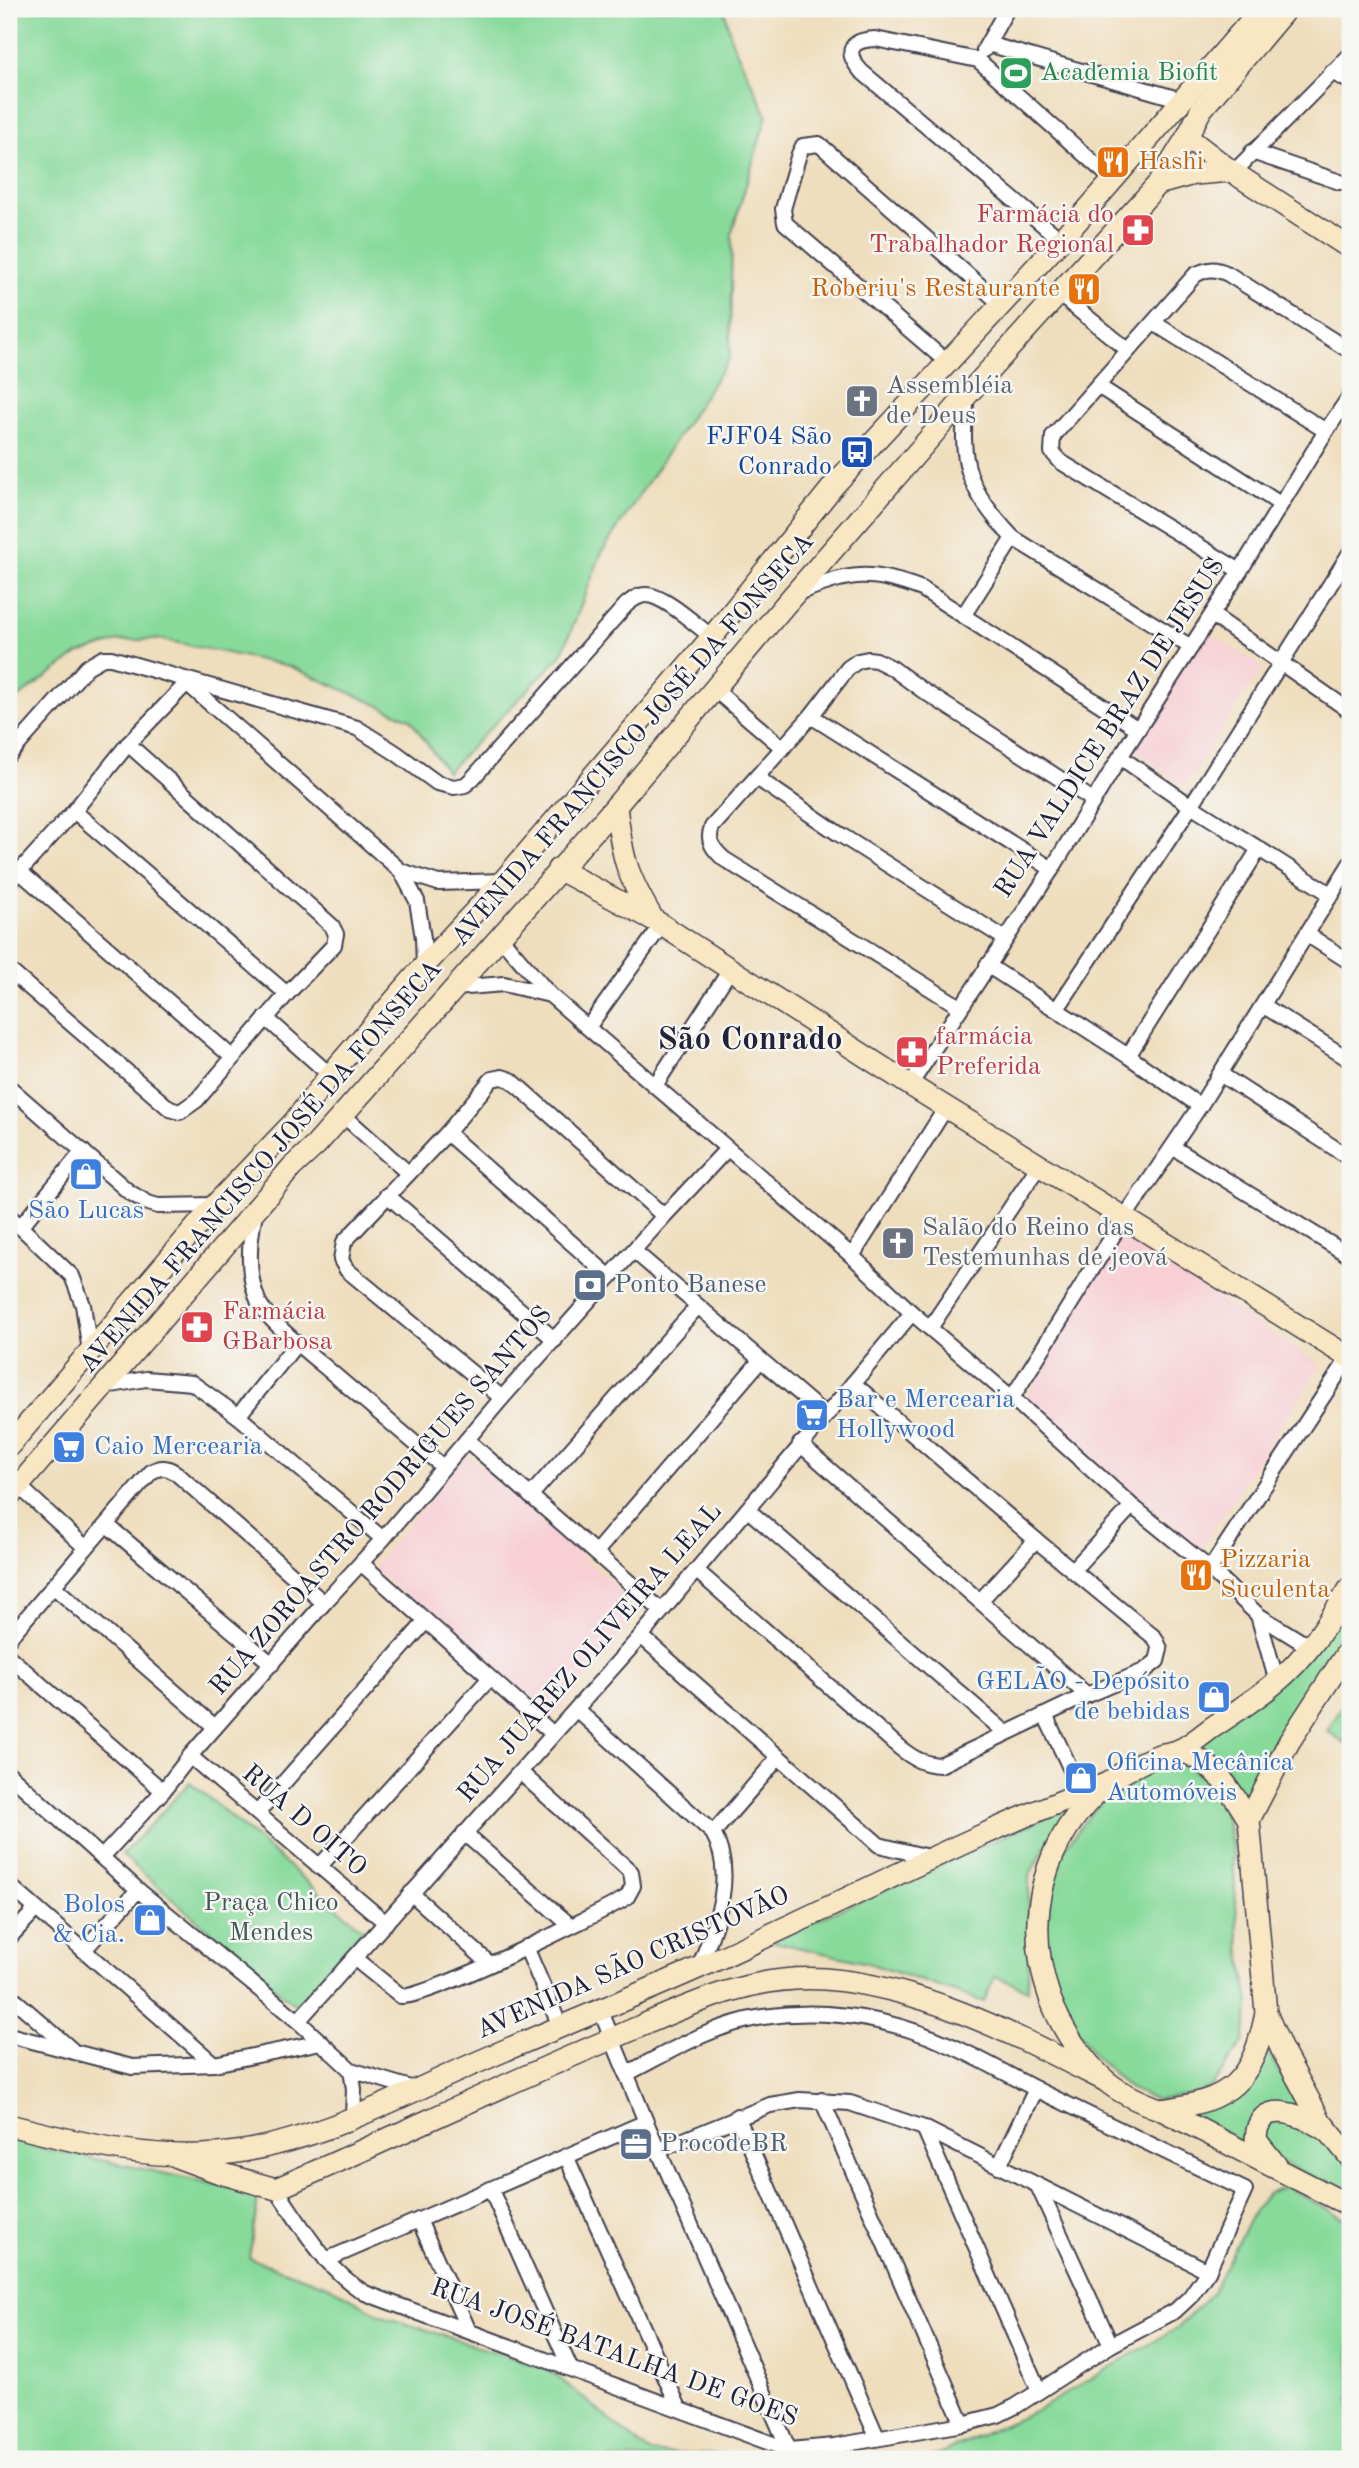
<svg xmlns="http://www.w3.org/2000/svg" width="1359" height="2468" viewBox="0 0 1359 2468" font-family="'Old Standard TT',serif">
  <rect width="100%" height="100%" fill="#f6f6f2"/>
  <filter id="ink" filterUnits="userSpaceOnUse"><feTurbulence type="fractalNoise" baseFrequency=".0143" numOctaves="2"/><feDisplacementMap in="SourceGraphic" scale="14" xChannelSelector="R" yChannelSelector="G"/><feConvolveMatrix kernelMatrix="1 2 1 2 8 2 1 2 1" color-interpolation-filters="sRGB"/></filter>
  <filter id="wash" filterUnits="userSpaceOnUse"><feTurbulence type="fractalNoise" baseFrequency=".00686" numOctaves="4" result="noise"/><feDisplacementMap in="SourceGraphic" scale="28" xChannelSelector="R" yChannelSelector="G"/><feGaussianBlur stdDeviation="1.57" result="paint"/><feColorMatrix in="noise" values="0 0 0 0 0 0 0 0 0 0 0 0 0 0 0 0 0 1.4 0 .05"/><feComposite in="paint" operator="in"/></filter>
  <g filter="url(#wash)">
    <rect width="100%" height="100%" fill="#efdebd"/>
    <g fill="#f7cfd5">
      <path d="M1206,631L1263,667L1184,787L1132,748Z"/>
      <path d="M1120,1234L1321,1365L1200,1549L1025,1399Z"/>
      <path d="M467,1454L642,1610L551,1721L372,1568Z"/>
    </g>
    <g fill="#88da9b" stroke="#557e6b" stroke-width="2">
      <path d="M9,9H724L732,42L767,115L732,232L730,357L602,552L561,656L447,772L410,719L289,666L159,639L118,641L78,654L9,704Z"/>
      <path d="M1350,1601V1619L1264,1773L1249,1805L1226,1768L1197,1745Z"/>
      <path d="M1349,1695L1350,1734L1345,1743L1327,1731Z"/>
      <path d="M1168,1762L1186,1765L1204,1779L1222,1800L1232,1845L1238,1933L1249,2004L1244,2041L1211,2087L1197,2093L1157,2100L1128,2088L1097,2058L1058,2004L1041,1917L1065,1848L1084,1822L1110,1791L1141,1772Z"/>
      <path d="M190,1782L365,1931L296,2006L122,1855Z"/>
      <path d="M1067,1808L1029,1876L1028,1990L995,1976L984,2002L868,1963L770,1941Z"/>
      <path d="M1261,2039L1310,2126L1350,2166V2196L1182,2113L1224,2096Z"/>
      <path d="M9,2141L229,2187L258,2199L249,2258L333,2288L382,2316L548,2369L650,2453L762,2456V2459H9Z"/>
      <path d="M1286,2187L1350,2221V2459H927L1034,2412L1177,2328L1211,2294L1254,2211L1267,2194Z"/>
    </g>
  </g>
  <g filter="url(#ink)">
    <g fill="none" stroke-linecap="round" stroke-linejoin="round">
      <g stroke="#413e4e" stroke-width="18">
        <g id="street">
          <path d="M988,44L1182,100"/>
          <path d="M984,50L1007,9"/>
          <path d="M1332,72L1350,82"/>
          <path d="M1252,152L1340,182"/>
          <path d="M1233,173L1350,55"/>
          <path d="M1061,240L861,71C844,52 850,40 875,39L978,60L1113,180"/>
          <path d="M1060,295L1128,350"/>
          <path d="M1154,323L1326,431"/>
          <path d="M948,363L785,223L783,209L799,154L803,146L819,144L1002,305"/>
          <path d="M1098,386L1280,504"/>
          <path d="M967,397C958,463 968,490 1013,538L1191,647"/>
          <path d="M1240,571L1061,462L1052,452L1053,436L1195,275C1208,268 1215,268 1228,274L1350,351"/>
          <path d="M800,592C851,573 869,569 922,589L1138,729"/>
          <path d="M1212,615L1350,711"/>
          <path d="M963,616L1013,538"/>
          <path d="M182,679L401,871L417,901L423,938L424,966"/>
          <path d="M714,689L783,748"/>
          <path d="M811,716L1052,869"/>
          <path d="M9,755L87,667L103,658H111L357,728L396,753L437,783L454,787L465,785L472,779L626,605C632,600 638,595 646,595C664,595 697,626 712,637"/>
          <path d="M1120,757L1191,806L1332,895"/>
          <path d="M757,778L839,834L1004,938"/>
          <path d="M74,811L287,994"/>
          <path d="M19,871L232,1057"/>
          <path d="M401,871L438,883L503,881"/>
          <path d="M9,883L74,811L128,744L186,684"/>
          <path d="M1308,935L1350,962"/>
          <path d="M501,938L550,995"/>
          <path d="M987,965L1128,1056L1200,1106"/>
          <path d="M9,970L170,1109L180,1112L197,1100L287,994L334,945L336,934L332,926L128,744"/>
          <path d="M455,988L504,984L550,995L852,1256L912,1313L1012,1398L1132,1506L1210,1569L1258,1615L1300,1641L1313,1645"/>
          <path d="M1264,1006L1350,1060"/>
          <path d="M960,1007L724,859C714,850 706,841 712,827L811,716L848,668L858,661L868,659L876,660L892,668L922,690L1093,800"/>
          <path d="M1057,1009L1191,806L1350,553"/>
          <path d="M266,1018L330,1075"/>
          <path d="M589,1026L661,926"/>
          <path d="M1128,1056L1259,849"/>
          <path d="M1220,1074L1350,1158"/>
          <path d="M656,1084L730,970"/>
          <path d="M910,1085L1052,869L1120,757L1240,571L1326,431L1350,396"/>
          <path d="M9,1087L129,1192L148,1203L158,1206L215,1205"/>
          <path d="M343,1115L408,1173"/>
          <path d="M447,1133L610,1277"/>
          <path d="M1174,1148L1350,1256"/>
          <path d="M387,1195L555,1340"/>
          <path d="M255,1213C249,1243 246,1273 259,1303C268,1320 308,1353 324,1366C364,1400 403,1433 443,1467"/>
          <path d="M9,1216L72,1276L83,1305L90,1351"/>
          <path d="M21,1226L83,1151"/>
          <path d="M634,1251L825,1415"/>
          <path d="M852,1256L947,1106"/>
          <path d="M930,1328L1040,1164"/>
          <path d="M106,1386L146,1379L192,1383L238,1416L383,1539"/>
          <path d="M502,1398L347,1270L341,1260L344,1242L447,1133L492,1079L502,1077L511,1080L664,1216"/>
          <path d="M1012,1398L1124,1218L1200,1106L1350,864"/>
          <path d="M238,1416L297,1343"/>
          <path d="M467,1440L662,1611"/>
          <path d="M800,1444L1087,1695"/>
          <path d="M19,1486L86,1548"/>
          <path d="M530,1496L697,1307"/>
          <path d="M748,1510L1006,1733"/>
          <path d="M107,1525L272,1664"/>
          <path d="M596,1552L760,1361"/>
          <path d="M361,1563L552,1733"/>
          <path d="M1210,1569L1349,1357"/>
          <path d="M1073,1570L1132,1506"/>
          <path d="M697,1571L900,1748C914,1759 923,1764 940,1765L1087,1695L1144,1671L1157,1661L1160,1649L1155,1638L1036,1540L853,1383"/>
          <path d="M53,1586L215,1727"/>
          <path d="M980,1601L1036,1540"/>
          <path d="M1258,1615L1277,1682"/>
          <path d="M641,1636L879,1845L932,1858"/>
          <path d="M9,1638L151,1472C161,1466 167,1467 176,1473L324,1603"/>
          <path d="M9,1657L163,1791"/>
          <path d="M576,1709L713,1833C737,1876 715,1926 699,1968"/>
          <path d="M1045,1715L1082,1793"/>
          <path d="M190,1756L386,1923"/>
          <path d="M9,1774L138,1890L298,2021L351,2070L414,2089"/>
          <path d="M257,1813L426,1621"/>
          <path d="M464,1833L571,1926"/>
          <path d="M713,1833L778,1758"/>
          <path d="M102,1857L163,1791L190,1756L324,1603L383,1539L502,1398L664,1216L727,1149"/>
          <path d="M319,1867L489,1679"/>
          <path d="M9,1885L214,2064"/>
          <path d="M411,1893L490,1964"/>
          <path d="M9,1938L36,1909"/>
          <path d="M526,1947L560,2026"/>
          <path d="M84,1950L138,1890"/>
          <path d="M354,1958L401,1996C419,2002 602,1913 627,1897L633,1886L631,1872L520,1772"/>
          <path d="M9,1995L71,2049"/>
          <path d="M600,2009L646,2122L789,2450"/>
          <path d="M298,2021L641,1636L912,1313"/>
          <path d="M9,2035L132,2067L214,2064L321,2042"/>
          <path d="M351,2070L354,2089L353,2118"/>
          <path d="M822,2100L963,2424"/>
          <path d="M737,2116L877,2437"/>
          <path d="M924,2128L1039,2391"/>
          <path d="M659,2150L770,2105L800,2100L850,2103L924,2128L1208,2271"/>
          <path d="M567,2158L679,2408"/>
          <path d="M999,2166L1036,2089"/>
          <path d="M1038,2186L1111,2345"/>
          <path d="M276,2189C302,2226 325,2269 365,2293L789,2450L834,2446L963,2424L998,2415L1016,2406L1111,2345L1175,2311L1190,2297L1208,2271L1245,2190C1178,2158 1111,2125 1044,2093C1014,2078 985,2061 954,2047C893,2019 829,2007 763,2017C714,2024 669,2052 626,2074"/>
          <path d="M491,2190L570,2368"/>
          <path d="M419,2220L468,2329"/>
          <path d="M326,2260L646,2122"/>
        </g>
      </g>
      <g stroke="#413e4e" stroke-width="24">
        <g id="secondary">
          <path d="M1187,137L1231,171L1350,248"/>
          <path d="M1158,184L1194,174L1231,171"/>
          <path d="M616,806C622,857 626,874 653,919"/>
          <path d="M558,869L654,920L910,1085L1350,1358"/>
          <path d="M9,1446L215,1205L294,1122L330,1075L424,966L503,881L712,637L835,484L1061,240L1261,9"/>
          <path d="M9,1497L292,1167L316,1145L616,806L784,606L967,395L1158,184L1187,137L1201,110L1286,9"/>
          <path d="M1350,1588C1328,1623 1307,1657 1275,1683C1255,1700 1232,1714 1210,1729C1201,1736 1190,1745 1180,1750C1174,1753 1166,1753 1159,1755C1142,1762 1123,1771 1108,1783C1043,1837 1022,1919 1050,1998C1061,2028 1082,2060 1106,2081C1121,2094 1143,2103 1162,2110L1350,2206"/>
          <path d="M1350,1648L1289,1742L1249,1820L1266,2013L1281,2048L1321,2122L1350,2157"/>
          <path d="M1179,1750C1215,1762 1230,1789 1249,1820"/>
          <path d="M1162,2110C1231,2100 1252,2083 1266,2013"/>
          <path d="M9,2125C82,2144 161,2163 237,2152C325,2139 405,2093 485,2059C556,2028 628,1999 698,1968C835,1907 968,1835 1108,1783"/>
          <path d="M179,2158L220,2173L276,2189C386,2141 494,2089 604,2042C675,2012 745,1973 825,1979C926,1987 1017,2036 1106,2081"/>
          <path d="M1276,2165L1256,2140C1257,2095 1301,2115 1324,2129"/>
        </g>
      </g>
      <use href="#street" stroke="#fff" stroke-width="14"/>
      <use href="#secondary" stroke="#f9e7c3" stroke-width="21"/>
    </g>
  </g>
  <defs>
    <g id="stadium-square" transform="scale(1.75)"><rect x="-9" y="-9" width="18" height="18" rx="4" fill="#2e9e5b" stroke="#f6f6f2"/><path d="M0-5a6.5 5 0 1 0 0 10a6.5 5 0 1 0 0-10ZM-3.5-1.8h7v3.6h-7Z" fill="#fff"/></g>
    <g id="restaurant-square" transform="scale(1.75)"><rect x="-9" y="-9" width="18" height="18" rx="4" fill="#e8710a" stroke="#f6f6f2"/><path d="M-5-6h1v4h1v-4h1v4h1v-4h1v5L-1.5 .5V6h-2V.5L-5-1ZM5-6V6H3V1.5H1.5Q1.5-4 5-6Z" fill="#fff"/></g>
    <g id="pharmacy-square" transform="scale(1.75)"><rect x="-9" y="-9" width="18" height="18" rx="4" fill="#e0444e" stroke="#f6f6f2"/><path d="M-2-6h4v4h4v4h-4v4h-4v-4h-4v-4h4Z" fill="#fff"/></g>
    <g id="church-square" transform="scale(1.75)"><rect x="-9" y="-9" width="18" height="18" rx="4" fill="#6b7280" stroke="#f6f6f2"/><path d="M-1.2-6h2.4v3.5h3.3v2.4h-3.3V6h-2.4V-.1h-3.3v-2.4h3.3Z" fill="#fff"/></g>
    <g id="bus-square" transform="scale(1.75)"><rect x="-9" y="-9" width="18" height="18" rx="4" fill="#1a4fb4" stroke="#f6f6f2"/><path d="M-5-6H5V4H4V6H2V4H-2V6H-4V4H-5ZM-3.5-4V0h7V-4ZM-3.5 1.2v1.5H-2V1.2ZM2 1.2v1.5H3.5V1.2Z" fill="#fff"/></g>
    <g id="shop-square" transform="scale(1.75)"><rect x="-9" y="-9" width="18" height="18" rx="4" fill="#3f7fe0" stroke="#f6f6f2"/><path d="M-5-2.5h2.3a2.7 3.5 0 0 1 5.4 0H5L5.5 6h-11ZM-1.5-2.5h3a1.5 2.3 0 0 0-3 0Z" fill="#fff"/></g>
    <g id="bank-square" transform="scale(1.75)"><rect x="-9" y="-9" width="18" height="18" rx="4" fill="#5c6f8a" stroke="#f6f6f2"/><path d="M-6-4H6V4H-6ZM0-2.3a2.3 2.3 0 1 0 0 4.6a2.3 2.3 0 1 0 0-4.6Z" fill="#fff"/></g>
    <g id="supermarket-square" transform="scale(1.75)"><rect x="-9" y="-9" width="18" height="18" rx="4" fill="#3f7fe0" stroke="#f6f6f2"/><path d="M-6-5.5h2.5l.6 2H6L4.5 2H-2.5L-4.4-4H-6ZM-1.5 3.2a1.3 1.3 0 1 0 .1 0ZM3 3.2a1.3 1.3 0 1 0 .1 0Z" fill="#fff"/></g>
    <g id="office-square" transform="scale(1.75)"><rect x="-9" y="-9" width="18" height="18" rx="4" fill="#5c6f8a" stroke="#f6f6f2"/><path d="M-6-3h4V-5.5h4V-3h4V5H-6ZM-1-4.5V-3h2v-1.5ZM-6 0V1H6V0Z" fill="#fff"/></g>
  </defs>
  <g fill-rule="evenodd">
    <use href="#stadium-square" x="1016" y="73"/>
    <use href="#restaurant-square" x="1113" y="162"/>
    <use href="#pharmacy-square" x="1138" y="230"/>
    <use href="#restaurant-square" x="1084" y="289"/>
    <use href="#church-square" x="862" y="401"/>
    <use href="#bus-square" x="857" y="452"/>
    <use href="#pharmacy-square" x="912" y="1052"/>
    <use href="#shop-square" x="86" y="1174"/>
    <use href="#church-square" x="898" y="1243"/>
    <use href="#bank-square" x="590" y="1285"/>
    <use href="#pharmacy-square" x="197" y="1327"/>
    <use href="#supermarket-square" x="812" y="1415"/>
    <use href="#supermarket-square" x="69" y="1447"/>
    <use href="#restaurant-square" x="1196" y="1575"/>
    <use href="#shop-square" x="1214" y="1697"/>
    <use href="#shop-square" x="1081" y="1778"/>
    <use href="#shop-square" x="150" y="1920"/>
    <use href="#office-square" x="636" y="2144"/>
  </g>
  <g text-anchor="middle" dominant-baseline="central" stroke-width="5" stroke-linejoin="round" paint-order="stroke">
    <g font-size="26" fill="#27864d" stroke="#f6f6f2" text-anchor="start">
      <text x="1040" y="73">Academia Biofit</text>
    </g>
    <g font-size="26" fill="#c56008" stroke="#f6f6f2" text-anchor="start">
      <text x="1138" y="162">Hashi</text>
      <text x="1060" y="289" text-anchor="end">Roberiu's Restaurante</text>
      <text x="1220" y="1560">Pizzaria<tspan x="1220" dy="30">Suculenta</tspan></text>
    </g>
    <g font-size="26" fill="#be3a42" stroke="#f6f6f2" text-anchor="start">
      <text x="1114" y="215" text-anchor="end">Farmácia do<tspan x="1114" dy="30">Trabalhador Regional</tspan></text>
      <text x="936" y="1037">farmácia<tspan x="936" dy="30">Preferida</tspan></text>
      <text x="222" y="1312">Farmácia<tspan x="222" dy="30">GBarbosa</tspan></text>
    </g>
    <g font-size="26" fill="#5b616d" stroke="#f6f6f2" text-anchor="start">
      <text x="886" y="386">Assembléia<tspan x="886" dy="30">de Deus</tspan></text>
      <text x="922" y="1228">Salão do Reino das<tspan x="922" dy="30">Testemunhas de jeová</tspan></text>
    </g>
    <g font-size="26" fill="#164399" stroke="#f6f6f2" text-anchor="end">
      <text x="832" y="437">FJF04 São<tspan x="832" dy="30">Conrado</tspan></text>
    </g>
    <g font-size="26" fill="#22223b" stroke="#f6f6f2">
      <text transform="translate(1110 728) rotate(-57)">RUA VALDICE BRAZ DE JESUS</text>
      <text transform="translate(633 740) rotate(-49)">AVENIDA FRANCISCO JOSÉ DA FONSECA</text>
      <text transform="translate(261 1167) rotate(-49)">AVENIDA FRANCISCO JOSÉ DA FONSECA</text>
      <text transform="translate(381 1501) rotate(-49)">RUA ZOROASTRO RODRIGUES SANTOS</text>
      <text transform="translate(590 1653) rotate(-49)">RUA JUAREZ OLIVEIRA LEAL</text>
      <text transform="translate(304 1821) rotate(41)">RUA D OITO</text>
      <text transform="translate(633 1963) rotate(-24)">AVENIDA SÃO CRISTÓVÃO</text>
      <text transform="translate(614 2353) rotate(20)">RUA JOSÉ BATALHA DE GOES</text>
    </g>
    <g font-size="26" fill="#366cbe" stroke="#f6f6f2" text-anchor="start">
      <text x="86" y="1211" text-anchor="middle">São Lucas</text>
      <text x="836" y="1400">Bar e Mercearia<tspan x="836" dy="30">Hollywood</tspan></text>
      <text x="94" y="1447">Caio Mercearia</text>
      <text x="1190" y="1682" text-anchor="end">GELÃO - Depósito<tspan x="1190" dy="30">de bebidas</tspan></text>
      <text x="1106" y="1763">Oficina Mecânica<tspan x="1106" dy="30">Automóveis</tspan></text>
      <text x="125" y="1905" text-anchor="end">Bolos<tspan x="125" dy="30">&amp; Cia.</tspan></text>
    </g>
    <g font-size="26" fill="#4e5e75" stroke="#f6f6f2" text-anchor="start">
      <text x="614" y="1285">Ponto Banese</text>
      <text x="660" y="2144">ProcodeBR</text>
    </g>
    <g font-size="26" fill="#415958" stroke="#f6f6f2">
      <text x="271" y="1903">Praça Chico<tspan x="271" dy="30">Mendes</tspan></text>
    </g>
    <g font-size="33" font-weight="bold" fill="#22223b" stroke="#f6f6f2">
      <text x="750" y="1040">São Conrado</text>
    </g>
  </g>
  <rect width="1359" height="2468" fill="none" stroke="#f6f6f2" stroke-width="35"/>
</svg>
